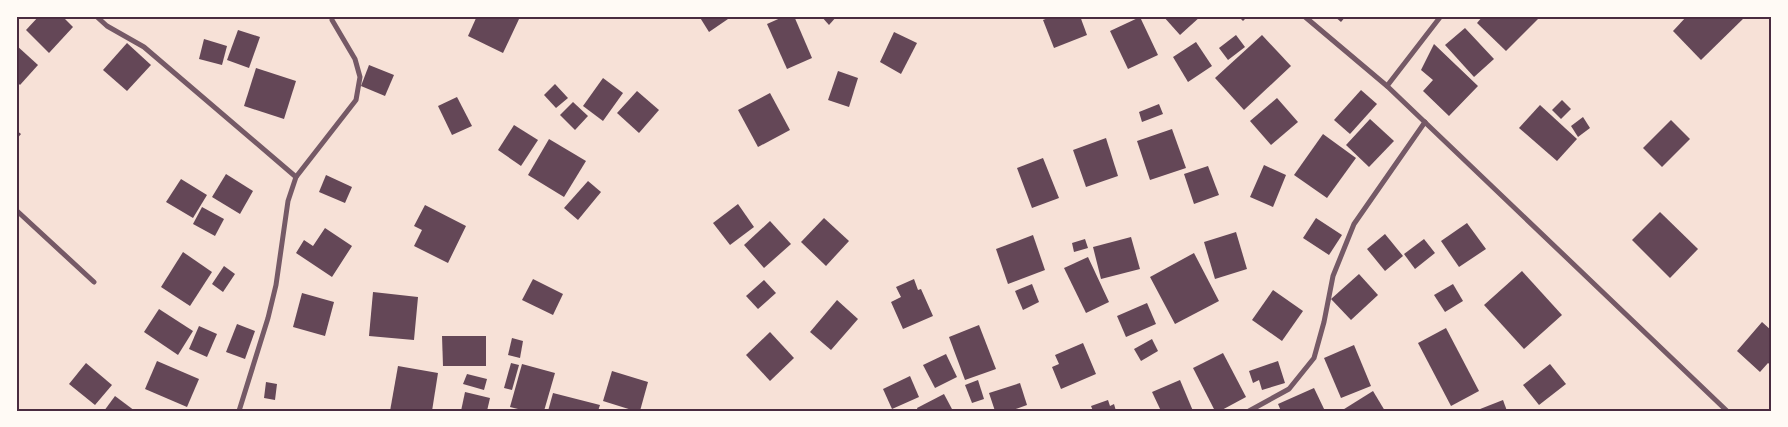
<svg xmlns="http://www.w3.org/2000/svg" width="1788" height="427" viewBox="0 0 1788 427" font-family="Poppins,sans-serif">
  <rect width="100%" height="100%" fill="#f7e1d7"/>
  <g fill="#644757">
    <path d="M39,16H62L73,27L49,53L26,30Z"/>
    <path d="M477,16H513L519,19L503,53L468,36Z"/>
    <path d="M699,16H726L728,19L709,32Z"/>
    <path d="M785,16H794L812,58L787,69L767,24Z"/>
    <path d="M821,16H837L829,25Z"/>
    <path d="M1053,16H1080L1087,35L1054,48L1043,20Z"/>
    <path d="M1163,16H1201L1180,35Z"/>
    <path d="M1238,16H1248L1243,21Z"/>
    <path d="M1334,16H1346L1341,22Z"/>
    <path d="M1483,16H1537L1539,18L1506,51L1477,23Z"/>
    <path d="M1687,16H1746L1701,60L1673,31Z"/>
    <path d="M1140,17L1158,55L1128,69L1110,31Z"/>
    <path d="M1465,28L1494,59L1474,77L1445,45Z"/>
    <path d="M238,30L260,37L249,68L227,60Z"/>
    <path d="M894,32L917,43L901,74L880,62Z"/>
    <path d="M1236,35L1245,47L1228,60L1219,48Z"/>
    <path d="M1262,35L1291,66L1244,110L1215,78Z"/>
    <path d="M204,39L227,46L222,65L199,59Z"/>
    <path d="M1196,42L1212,66L1188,82L1173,57Z"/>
    <path d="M127,43L151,65L127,91L103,70Z"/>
    <path d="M1434,44L1478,86L1449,116L1423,91L1433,80L1421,70Z"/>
    <path d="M16,45L38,65L20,85L16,81Z"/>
    <path d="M369,65L394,75L385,96L361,86Z"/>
    <path d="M256,68L296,81L284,119L244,106Z"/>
    <path d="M838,71L858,78L849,107L828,100Z"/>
    <path d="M603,78L623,93L603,121L583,106Z"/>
    <path d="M555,84L568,98L556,108L544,95Z"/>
    <path d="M1361,90L1377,104L1350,134L1334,120Z"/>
    <path d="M637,91L659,110L639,133L617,113Z"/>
    <path d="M770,93L790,130L758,147L738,110Z"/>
    <path d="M457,97L472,126L452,135L438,106Z"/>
    <path d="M1277,98L1298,122L1271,145L1250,121Z"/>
    <path d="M1562,100L1571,109L1561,119L1552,110Z"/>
    <path d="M573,102L588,116L575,130L560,115Z"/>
    <path d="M1159,104L1163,114L1142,122L1139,112Z"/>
    <path d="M1540,105L1577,139L1557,161L1519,128Z"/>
    <path d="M1583,117L1590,128L1578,137L1571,126Z"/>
    <path d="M1370,119L1394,141L1369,167L1346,145Z"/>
    <path d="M1671,120L1690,139L1662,167L1643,148Z"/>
    <path d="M514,125L538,140L521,166L498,150Z"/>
    <path d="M1172,129L1186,168L1150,180L1137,141Z"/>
    <path d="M16,130L21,134L16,140Z"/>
    <path d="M1323,134L1356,158L1327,198L1294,175Z"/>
    <path d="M1106,138L1118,176L1086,187L1073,150Z"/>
    <path d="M549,139L586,161L564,197L528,175Z"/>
    <path d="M1043,158L1059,198L1032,208L1017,168Z"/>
    <path d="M1264,165L1286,175L1273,207L1250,197Z"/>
    <path d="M1208,166L1219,195L1194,204L1184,174Z"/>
    <path d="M226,174L253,191L240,214L212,197Z"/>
    <path d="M326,175L352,187L345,203L319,192Z"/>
    <path d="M181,179L207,195L193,218L166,202Z"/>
    <path d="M588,181L601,192L578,220L564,208Z"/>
    <path d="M738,204L754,227L730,245L713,223Z"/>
    <path d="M425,205L466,226L448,263L414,246L422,230L414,226Z"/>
    <path d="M202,207L224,219L215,236L193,224Z"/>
    <path d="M1660,212L1698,249L1670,278L1632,240Z"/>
    <path d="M824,218L849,241L826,266L801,242Z"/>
    <path d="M1316,218L1342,235L1329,255L1303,238Z"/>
    <path d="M770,221L791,244L764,268L744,245Z"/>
    <path d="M1467,223L1486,249L1459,267L1441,241Z"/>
    <path d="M325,228L352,246L332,277L296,253L304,240L313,246Z"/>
    <path d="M1236,232L1247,269L1215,279L1204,242Z"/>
    <path d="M1385,234L1403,256L1385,271L1367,249Z"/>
    <path d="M1033,235L1045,270L1008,284L996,249Z"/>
    <path d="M1131,237L1140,269L1101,279L1093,247Z"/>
    <path d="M1085,239L1088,248L1074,252L1072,243Z"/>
    <path d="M1424,239L1435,253L1415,269L1404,254Z"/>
    <path d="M183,252L212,272L190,306L161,287Z"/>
    <path d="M1194,253L1219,301L1175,324L1150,277Z"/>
    <path d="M1088,257L1109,302L1086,313L1064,268Z"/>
    <path d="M224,266L235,274L223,292L212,284Z"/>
    <path d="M1522,271L1562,315L1524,349L1484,305Z"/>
    <path d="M1359,274L1378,295L1351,320L1331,299Z"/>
    <path d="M533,279L563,294L553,315L522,300Z"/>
    <path d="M914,279L918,290L921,289L933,316L903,329L891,302L901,297L896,287Z"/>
    <path d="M764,280L776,293L758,309L746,296Z"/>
    <path d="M1032,284L1039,302L1023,310L1015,291Z"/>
    <path d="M1453,284L1463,301L1445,312L1434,295Z"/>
    <path d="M1273,290L1303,311L1282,341L1252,320Z"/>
    <path d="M373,292L418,297L414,340L369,336Z"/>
    <path d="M302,293L334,302L325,336L293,327Z"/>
    <path d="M837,300L858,319L831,350L810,332Z"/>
    <path d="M1147,303L1156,324L1126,337L1117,316Z"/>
    <path d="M159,309L193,331L178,355L144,332Z"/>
    <path d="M1762,322L1772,331V366L1768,363L1760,372L1737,351Z"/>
    <path d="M237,324L255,331L245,359L226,352Z"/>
    <path d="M979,325L996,369L965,380L949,337Z"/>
    <path d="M199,326L217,334L207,357L189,349Z"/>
    <path d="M1446,328L1479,391L1451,406L1418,343Z"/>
    <path d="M770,332L794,358L770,381L746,355Z"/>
    <path d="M442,336H486V366H443Z"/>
    <path d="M512,338L523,341L520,358L508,355Z"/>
    <path d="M1152,339L1158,351L1141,361L1134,349Z"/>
    <path d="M1083,343L1096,374L1061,389L1052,367L1059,364L1055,355Z"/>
    <path d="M1354,345L1371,386L1341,398L1324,358Z"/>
    <path d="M1223,353L1246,397L1220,411H1215L1193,368Z"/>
    <path d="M946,354L957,377L935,388L923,365Z"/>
    <path d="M157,361L199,379L187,407L145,389Z"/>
    <path d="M1278,361L1285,383L1262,390L1259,380L1253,383L1249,371Z"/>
    <path d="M86,363L112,385L95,405L69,384Z"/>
    <path d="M511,363L519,365L512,390L504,388Z"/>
    <path d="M522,364L555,373L544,411H526L510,407Z"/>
    <path d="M1550,364L1566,384L1539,405L1523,385Z"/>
    <path d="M398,366L438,373L432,411H390Z"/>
    <path d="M612,371L648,382L640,411H635L603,401Z"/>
    <path d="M467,374L487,379L484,390L463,384Z"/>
    <path d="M910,376L919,397L892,409L883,389Z"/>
    <path d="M978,380L984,399L972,403L965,385Z"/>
    <path d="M1180,380L1193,411H1161L1152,392Z"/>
    <path d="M266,382L277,384L275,400L264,398Z"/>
    <path d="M1020,383L1027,405L1010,411H995L989,393Z"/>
    <path d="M1314,388L1325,411H1281L1278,404Z"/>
    <path d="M1373,391L1385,411H1341Z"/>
    <path d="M465,392L490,398L487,411H461Z"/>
    <path d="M553,393L600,405L598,411H548Z"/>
    <path d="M944,394L953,411H918L917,408Z"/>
    <path d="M115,396L135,411H104Z"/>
    <path d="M1108,400L1110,406L1114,404L1116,411H1093L1091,406Z"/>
    <path d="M1503,400L1507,411H1475Z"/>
  </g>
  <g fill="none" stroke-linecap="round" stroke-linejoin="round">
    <g stroke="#755966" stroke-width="5">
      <path d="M96,16L107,26L144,47L296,177"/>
      <path d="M1304,16L1387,86L1727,411"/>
      <path d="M1387,86L1441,16"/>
      <path d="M16,210L94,282"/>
      <path d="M239,411L268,318L276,285L288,201L296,177L356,100L360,77L355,59L332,20V16"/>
      <path d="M1249,411L1289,389L1314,358L1324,322L1333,276L1354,224L1425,122"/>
    </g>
  </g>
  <rect width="1788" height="427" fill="none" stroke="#fffaf5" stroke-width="35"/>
  <rect x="18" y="18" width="1752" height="392" fill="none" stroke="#4a2c40" stroke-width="2"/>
</svg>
